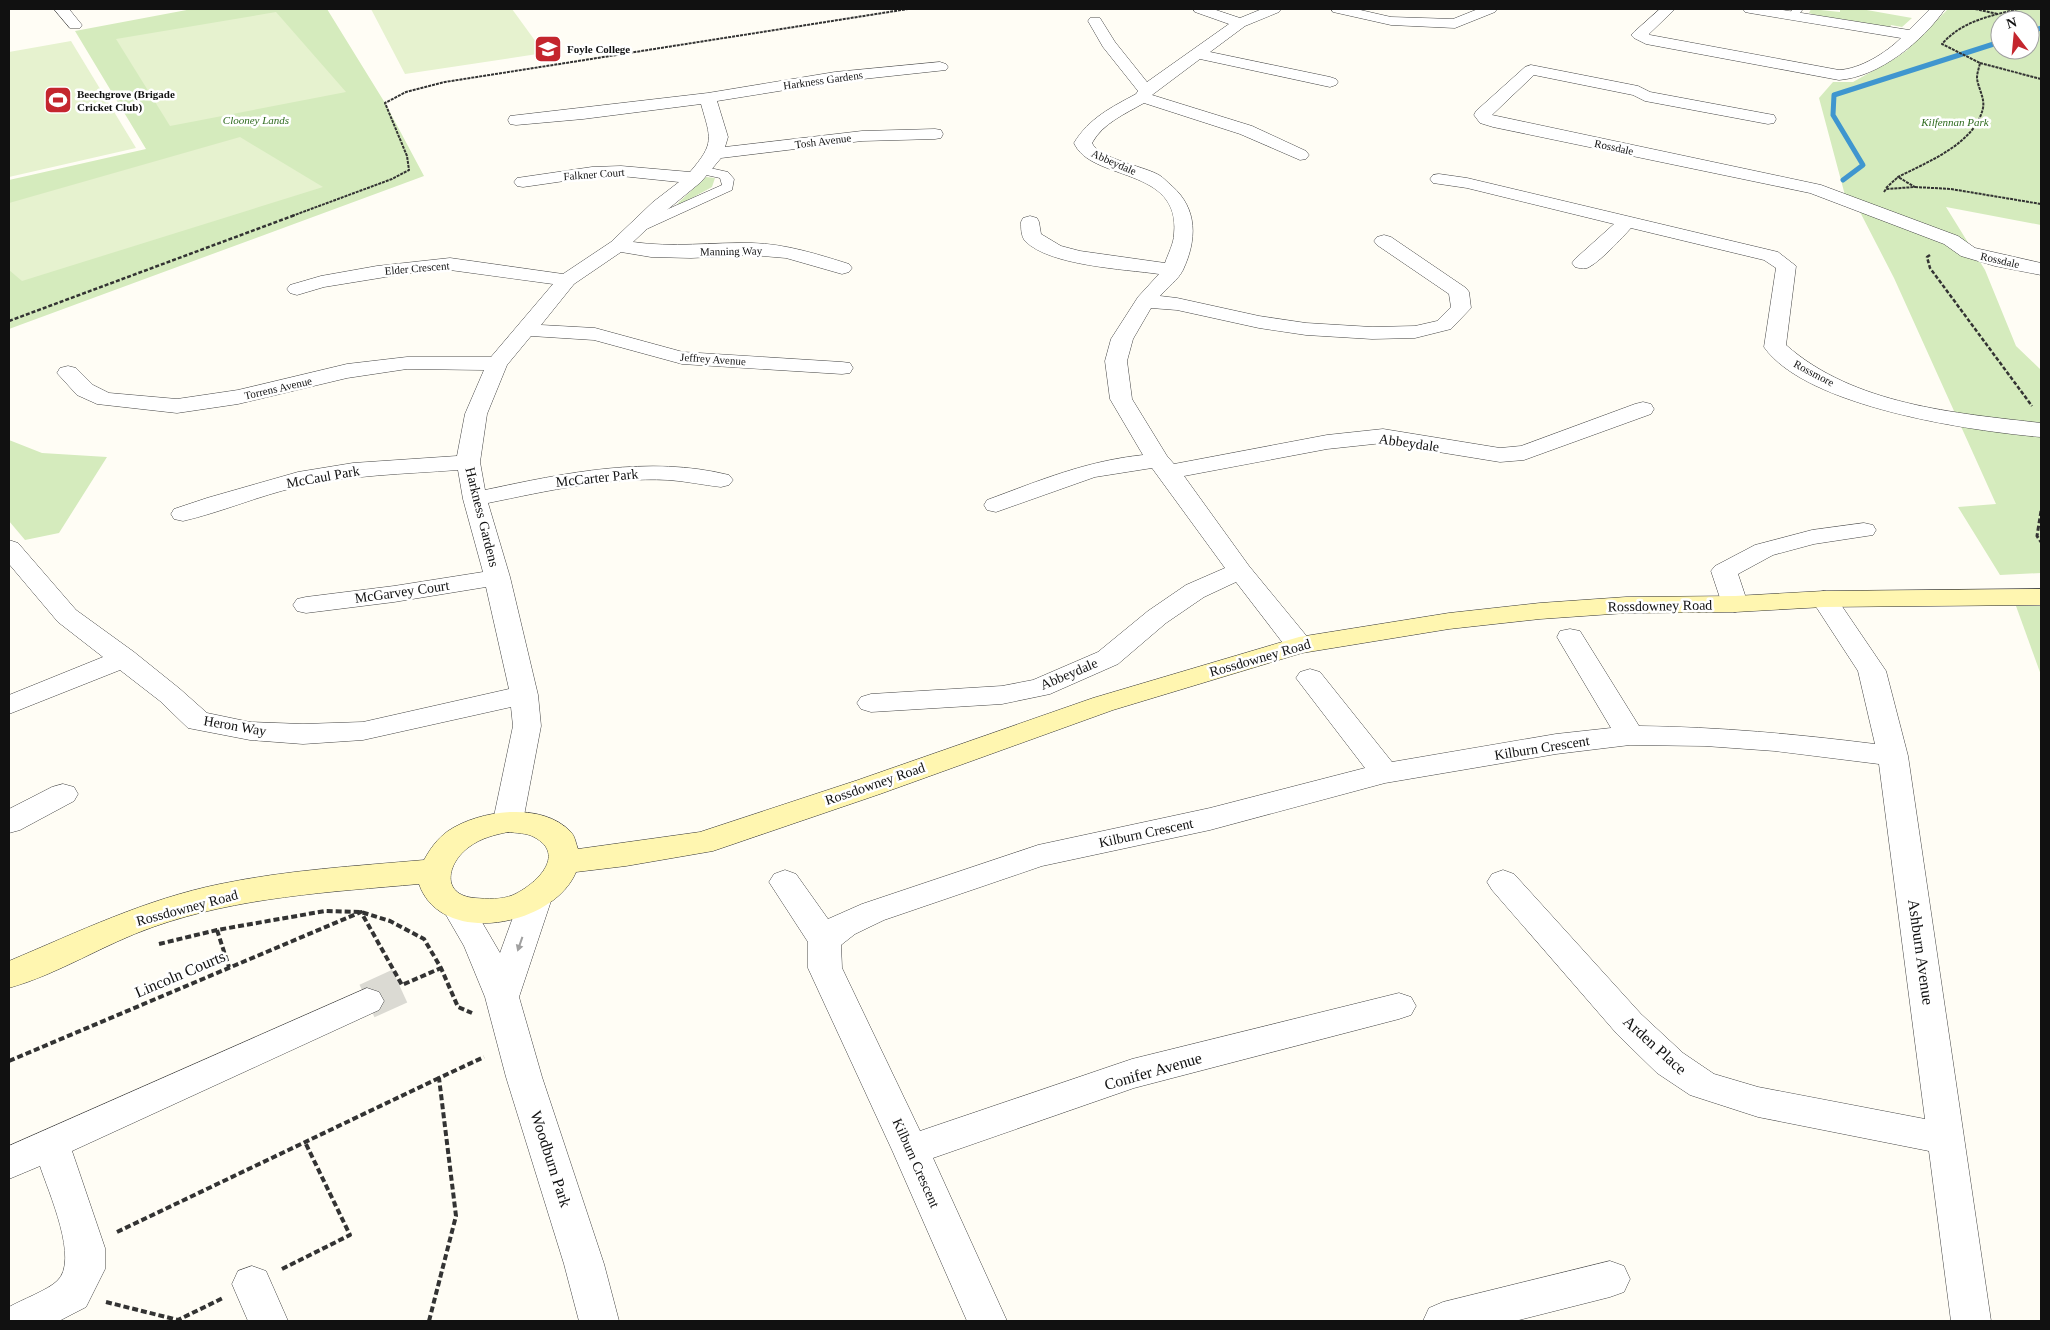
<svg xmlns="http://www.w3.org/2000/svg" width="2050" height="1330" viewBox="0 0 2050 1330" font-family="Georgia,serif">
  <rect width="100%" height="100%" fill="#fffdf5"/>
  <g fill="#d5ebbd" fill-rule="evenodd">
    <path d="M192,9H327L385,103L424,176L9,329V180L146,149L75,31Z"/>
    <path d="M1811,9L1840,12V9H1861L1912,18L1902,27L1891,25L1890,27L1815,15L1809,13Z"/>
    <path d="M1948,9H2041V225L1946,207L1985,270L2016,346L2041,370V573L2000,575L1958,507L1996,504L1894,278L1860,212L1846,199L1819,98L1833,82H1853L1896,58L1906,51ZM2000,20H2030V50H2000Z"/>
    <path d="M706,177L715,178L712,187L677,206L678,203Z"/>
    <path d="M9,440L42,453L107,457L59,533L25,540L9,521Z"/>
    <path d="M2016,606H2041V675Z"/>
  </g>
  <g fill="#e6f2cf">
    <path d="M371,9H512L544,53L405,74Z"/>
    <path d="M276,12L346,92L170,126L116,39Z"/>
    <path d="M71,41L136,148L9,177V52Z"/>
    <path d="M240,137L323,187L22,281L9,270V203Z"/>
  </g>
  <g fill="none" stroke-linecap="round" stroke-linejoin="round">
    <g stroke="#3f96cf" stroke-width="5">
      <path d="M2030,32L2041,28"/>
      <path d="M1843,180L1863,165L1833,115L1834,95L2000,42"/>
    </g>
    <path stroke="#dbdad3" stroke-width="36" stroke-dasharray="36 18" stroke-linecap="butt" d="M367,1001L402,985"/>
    <g stroke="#444" stroke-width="1">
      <g id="lane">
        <path d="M1793,9H1803L1796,18H1788L1787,16Z"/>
        <path d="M701,166L728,172L734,179L732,190L640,232H630L629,229L630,226L722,185L720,178L697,173L695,170Z"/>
      </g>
    </g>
    <g stroke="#444" stroke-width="1">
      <g id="street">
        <path d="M54,9H69L82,25L80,28H70Z"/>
        <path d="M1193,9H1213L1240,18L1262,9H1281L1279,12L1245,26L1210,52L1330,77L1336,79L1338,82L1336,85L1330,87L1200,59L1152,95L1252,126L1306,151L1309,155L1306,159L1300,160L1240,134L1144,103C1125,114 1103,123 1092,143C1098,158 1142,166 1157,174C1162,176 1167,182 1172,186C1198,209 1197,240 1183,270C1178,280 1167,288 1160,296L1177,298L1259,316L1306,323L1372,327L1415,326L1437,321L1451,307L1449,294L1377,245L1374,241L1377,237L1384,235L1391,237L1466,288L1469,292L1471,308L1451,329L1415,338L1372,339L1306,335L1259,328L1177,310L1151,308L1133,339L1127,361L1132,399L1167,456L1174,464L1327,435L1383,429L1500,448L1521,446L1635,404L1643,402L1651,404L1654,409L1651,414L1524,460L1500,462L1383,443L1327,449L1184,476L1249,566L1309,639L1313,645L1309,651L1299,653L1289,651L1236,582L1204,597L1166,623L1118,664L1050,694L1002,704L871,712L861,709L857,703L861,697L871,694L1002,686L1033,680L1098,652L1148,611L1186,585L1225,568L1152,468L1095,477L996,512L987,510L984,505L987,500C1041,480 1086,461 1143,455L1110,399L1105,361L1111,339L1138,297L1159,274C1124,269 1050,266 1025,241C1021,236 1021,228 1021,222L1023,218L1030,216L1037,218L1039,222L1041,234L1061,246L1080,251L1165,263C1168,254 1174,243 1174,234C1181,166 1091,182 1074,143C1089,118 1112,107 1136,94L1138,91L1103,47L1088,21L1090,18H1100L1115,42L1147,82L1229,24L1195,12Z"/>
        <path d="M1331,9H1356L1391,17L1453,19L1478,9H1497L1495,12L1455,28L1391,25L1333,12Z"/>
        <path d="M1660,9H1675L1649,34L1650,35L1839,70C1860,69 1886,53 1901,38L1750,13L1745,12L1743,9H1776L1909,30L1930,9H1945C1923,41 1879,77 1839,80L1646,44L1634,38L1631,35L1634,32Z"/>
        <path d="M940,62L946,64L948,67L946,70L835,82L717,101L728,137L725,147L862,131L935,129L941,130L943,134L941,138L935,139L862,141L721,158L701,182L667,210L633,242C673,248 712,242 752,243C786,244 817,254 849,264L852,268L849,272L842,274L786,258L751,255L691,258L651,257L621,252L574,284L541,325L595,328L683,352L842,362L850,363L853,368L850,373L842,374L682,364L594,340L531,336L507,365L487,414L480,462L485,490C565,473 649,455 729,475L733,480L729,485L721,487C703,485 685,481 668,480C607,477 547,491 488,503L510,577L538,695L541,726L523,821L519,829L508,832L497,829L493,821L513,726L511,707L363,740L303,744L250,740L188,728L160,701L120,670L9,714V695L103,657L58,622L9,564V540L18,543L76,610L134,652L180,689L207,713L250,722L303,724L363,722L509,689L486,587L394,602L306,613L297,611L293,605L297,599L306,597L394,586L483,572L463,499L458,470C404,474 350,475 297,487C258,496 222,512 183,521L174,519L171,514L174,509L207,498L298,472L353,463L457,456L465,414L484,370L407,369L347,378L238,404L177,413L97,404L77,395L57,373L60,368L68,366L76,368L93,385L109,393L177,399L238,390L347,364L407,357H491L553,284L450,270L410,273L324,287L297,295L290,293L287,289L290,285L321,276L377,266L450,258L563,274L611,242L653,202L679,182L621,176L592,177L523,187L517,186L514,182L517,178L592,167L621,166L690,172C715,143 711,139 701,104L583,119L516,125L510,124L508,120L510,116L708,93L835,72Z"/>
        <path d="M1531,65L1638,86L1650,92L1768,114L1774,115L1776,119L1774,123L1768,124L1645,101L1633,95L1534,75L1492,115L1821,185L1958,236L1975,248L2041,263V275L1995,266L1961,256L1944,244L1810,193L1493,127L1480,123L1474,115L1476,111L1525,67Z"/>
        <path d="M1439,174L1467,178L1778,252L1796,266L1786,345C1854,405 1955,413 2041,423V437C1971,431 1806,407 1764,347L1776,268L1764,260L1631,228C1622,238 1599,263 1587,268C1582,269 1579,268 1575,267L1572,263L1575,259L1614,224L1467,188L1433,183L1430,179L1433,175Z"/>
        <path d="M1864,523L1873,525L1876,530L1873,535L1814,544L1773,555L1738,574L1748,604L1744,610L1735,612L1726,610L1722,604L1711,571L1715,566L1755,545L1812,530Z"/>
        <path d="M1824,591L1833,593L1886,671L1908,756L1991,1321H1951L1929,1151L1758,1117L1690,1095L1657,1073L1617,1034L1492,890L1487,882L1492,874L1503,870L1514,874L1641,1014L1683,1053L1714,1074L1758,1087L1925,1119L1879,764L1775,751L1705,746L1630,745L1556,754L1385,783L1210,830L1042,866L884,920L855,934L841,945L842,968L920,1131L1132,1059L1399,993L1411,997L1416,1006L1411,1015L1399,1019L1134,1088L933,1158L1007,1321H967L892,1150L808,968V942L769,882L774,874L785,870L796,874L828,919L862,904L1038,845L1210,808L1365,768L1296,678L1300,672L1310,669L1320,672L1392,762L1556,734L1611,728L1557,637L1560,631L1570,629L1580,631L1639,726C1720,727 1795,734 1875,744L1858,671L1811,599L1815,593Z"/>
        <path d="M63,784L74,787L78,794L74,801L20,830L9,833V809L52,787Z"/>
        <path d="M536,886L547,890L552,898L519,997L542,1077L604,1264L619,1321H579L564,1264L506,1077L485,997L464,946L442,908L447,900L458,896L469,900L500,953L520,898L525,890Z"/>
        <path d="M367,988L379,992L384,1001L379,1010L72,1151L105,1248V1269L86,1307L59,1321H9V1307C21,1300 48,1290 57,1281C80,1261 48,1191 40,1166L9,1179V1146Z"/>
        <path d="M1610,1261L1624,1266L1630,1279L1624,1292L1610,1297L1515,1321H1423L1429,1308L1443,1302Z"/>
        <path d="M252,1266L266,1271L288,1321H248L232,1284L238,1271Z"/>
      </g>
    </g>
    <g stroke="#333" stroke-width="1">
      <path id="secondary" d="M2041,589V605L1824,607L1735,612L1626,613L1540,619L1449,629L1302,653L1113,710L880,794L713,851L626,866L576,872C554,926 441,948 419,884C330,892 238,897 153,927C104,944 59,974 9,988V961C78,932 146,899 220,884C287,870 356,866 424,860C430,849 437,839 448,831C479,810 542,801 571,832C575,836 576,844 578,849L700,832L858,780L1093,698L1299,637L1449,613L1540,603L1626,597L1735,596L1824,591ZM508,832C516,833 527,833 534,837C568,855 535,885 513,895C501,900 488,899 475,898C440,895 447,863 469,847C481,838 494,835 508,832Z"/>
    </g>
    <g stroke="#333" stroke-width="2" stroke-dasharray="3 1" stroke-linecap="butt">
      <path d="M1975,9L1998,14"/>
      <path d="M1980,63L2041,79"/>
      <path d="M1915,187L1951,189L2041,204"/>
      <path d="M1886,188L1898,177"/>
      <path d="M1884,192L1886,189L1915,187L1898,177C1927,162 1975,144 1983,108C1985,98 1978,88 1977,78C1977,73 1979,68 1980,63L1942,44C1962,21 1990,16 2018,9"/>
      <path d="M292,216L392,179L409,170L407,156L385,103L406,92L445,82L908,9"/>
    </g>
    <g stroke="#333" stroke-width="2.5" stroke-dasharray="4 2" stroke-linecap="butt">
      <path d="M1930,255L1927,257L1930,268L2032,406"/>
      <path d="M9,321L295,215"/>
    </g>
    <path stroke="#333" stroke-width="3" stroke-dasharray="5 2.5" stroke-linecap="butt" d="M2041,511L2037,536L2041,542"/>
    <g stroke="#333" stroke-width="4" stroke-dasharray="6 3" stroke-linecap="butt">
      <path d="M217,930L229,967"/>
      <path d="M159,944L217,930L325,911L361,912L390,921L424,939L441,968L458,1007L472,1013"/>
      <path d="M9,1061L361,912L402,985L441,968"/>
      <path d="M117,1232L439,1078"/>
      <path d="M282,1269L350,1235L305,1142"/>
      <path d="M106,1302L178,1320L223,1298"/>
      <path d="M429,1321L456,1216L439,1078L484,1057"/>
    </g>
    <use href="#lane" fill="#fff" fill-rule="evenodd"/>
    <use href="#street" fill="#fff" fill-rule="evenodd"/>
    <use href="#secondary" fill="#fff6b0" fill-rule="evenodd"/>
  </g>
  <defs><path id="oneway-solid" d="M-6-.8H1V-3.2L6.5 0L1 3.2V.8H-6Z" transform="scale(1.25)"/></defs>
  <use fill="#a0a0a0" href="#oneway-solid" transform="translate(520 944) rotate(109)"/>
  <defs>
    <g id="school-square" transform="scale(1.4375)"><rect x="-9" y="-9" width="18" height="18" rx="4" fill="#c4262e" stroke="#fff"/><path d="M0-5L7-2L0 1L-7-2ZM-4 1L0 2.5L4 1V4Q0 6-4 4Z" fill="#fff"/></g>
    <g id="stadium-square" transform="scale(1.4375)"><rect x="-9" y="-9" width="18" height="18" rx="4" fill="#c4262e" stroke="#fff"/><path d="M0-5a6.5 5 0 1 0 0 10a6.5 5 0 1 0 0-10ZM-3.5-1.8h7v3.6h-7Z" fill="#fff"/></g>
  </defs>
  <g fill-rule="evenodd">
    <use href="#school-square" x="548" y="49"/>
    <use href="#stadium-square" x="58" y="100"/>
  </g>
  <g text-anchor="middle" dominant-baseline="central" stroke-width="5" stroke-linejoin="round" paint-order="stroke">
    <g font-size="11" font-weight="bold" fill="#111" stroke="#fff" text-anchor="start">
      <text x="567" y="49">Foyle College</text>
      <text x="77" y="94">Beechgrove (Brigade<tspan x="77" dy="13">Cricket Club)</tspan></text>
    </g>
    <g font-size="11" fill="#111" stroke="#fff">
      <text transform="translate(823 80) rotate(-8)">Harkness Gardens</text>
      <text transform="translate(823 141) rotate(-7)">Tosh Avenue</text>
      <text transform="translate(1614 147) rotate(12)">Rossdale</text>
      <text transform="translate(1114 162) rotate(24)">Abbeydale</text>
      <text transform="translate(594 174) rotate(-4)">Falkner Court</text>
      <text transform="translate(731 251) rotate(-1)">Manning Way</text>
      <text transform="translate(2000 260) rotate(13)">Rossdale</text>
      <text transform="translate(417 268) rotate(-5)">Elder Crescent</text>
      <text transform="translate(713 359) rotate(4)">Jeffrey Avenue</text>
      <text transform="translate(1814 373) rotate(28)">Rossmore</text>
      <text transform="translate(278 388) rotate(-13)">Torrens Avenue</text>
    </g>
    <g font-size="11" font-style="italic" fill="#2f6b1f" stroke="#fff">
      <text x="256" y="120">Clooney Lands</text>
      <text x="1955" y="122">Kilfennan Park</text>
    </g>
    <g font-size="14" fill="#111" stroke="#fff">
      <text transform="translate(1409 443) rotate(8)">Abbeydale</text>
      <text transform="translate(323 477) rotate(-10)">McCaul Park</text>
      <text transform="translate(597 478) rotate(-6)">McCarter Park</text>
      <text transform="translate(482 517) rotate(76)">Harkness Gardens</text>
      <text transform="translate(402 592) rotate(-8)">McGarvey Court</text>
      <text transform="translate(1660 606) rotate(-1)">Rossdowney Road</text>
      <text transform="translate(1260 658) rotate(-16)">Rossdowney Road</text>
      <text transform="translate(1069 674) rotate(-23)">Abbeydale</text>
      <text transform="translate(235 726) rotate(10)">Heron Way</text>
      <text transform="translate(1542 748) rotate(-9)">Kilburn Crescent</text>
      <text transform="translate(875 784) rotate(-19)">Rossdowney Road</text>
      <text transform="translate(1146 833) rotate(-12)">Kilburn Crescent</text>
      <text transform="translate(187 908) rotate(-15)">Rossdowney Road</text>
      <text transform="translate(916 1163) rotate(66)">Kilburn Crescent</text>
    </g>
    <g font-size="16" fill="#111" stroke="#fff">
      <text transform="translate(1921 952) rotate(82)">Ashburn Avenue</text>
      <text transform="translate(180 974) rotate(-23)">Lincoln Courts</text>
      <text transform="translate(1655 1045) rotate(42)">Arden Place</text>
      <text transform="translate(1153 1071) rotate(-16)">Conifer Avenue</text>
      <text transform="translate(551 1159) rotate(72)">Woodburn Park</text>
    </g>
  </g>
  <rect width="2050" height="1330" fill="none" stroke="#111111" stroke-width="20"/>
  <g transform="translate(2015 35) rotate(344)"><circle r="24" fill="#ffffff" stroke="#a0a0a0"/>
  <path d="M0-4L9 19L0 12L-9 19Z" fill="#c4262e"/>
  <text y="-8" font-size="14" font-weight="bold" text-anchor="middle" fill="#111111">N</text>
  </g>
</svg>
